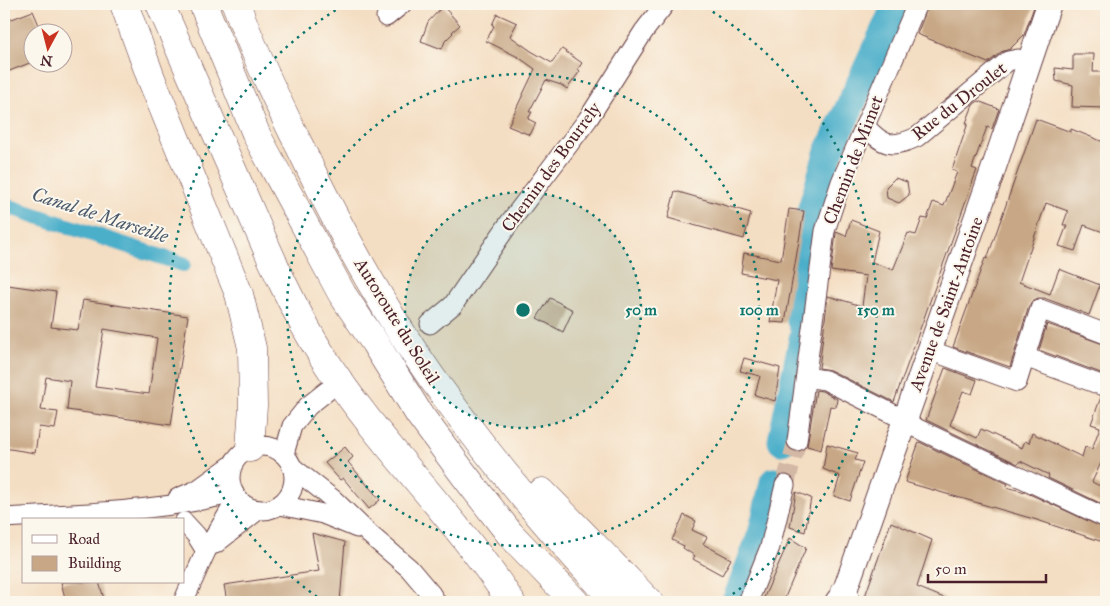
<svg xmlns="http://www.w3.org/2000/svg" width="1110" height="606" viewBox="0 0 1110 606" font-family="'IM FELL Great Primer',serif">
  <rect width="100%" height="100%" fill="#fbf7ec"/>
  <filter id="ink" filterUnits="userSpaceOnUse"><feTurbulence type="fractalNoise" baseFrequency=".02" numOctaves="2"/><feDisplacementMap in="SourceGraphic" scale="10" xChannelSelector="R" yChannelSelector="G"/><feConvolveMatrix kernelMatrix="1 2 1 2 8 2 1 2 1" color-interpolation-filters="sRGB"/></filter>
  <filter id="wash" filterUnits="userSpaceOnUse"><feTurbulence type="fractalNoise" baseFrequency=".0096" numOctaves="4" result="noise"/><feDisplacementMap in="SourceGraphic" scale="20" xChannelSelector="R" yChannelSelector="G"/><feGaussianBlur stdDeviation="1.12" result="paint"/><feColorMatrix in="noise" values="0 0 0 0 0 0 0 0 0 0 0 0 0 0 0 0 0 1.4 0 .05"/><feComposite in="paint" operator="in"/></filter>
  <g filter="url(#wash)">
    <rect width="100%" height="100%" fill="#f4dec3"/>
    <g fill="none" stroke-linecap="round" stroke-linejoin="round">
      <path stroke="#4bafca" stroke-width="16" d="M4,205L183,264"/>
      <g stroke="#4bafca" stroke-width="29">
        <path d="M782,441L805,330L800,317L811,212L828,154L897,4"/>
        <path d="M736,602L762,534L774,482"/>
      </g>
    </g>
    <g id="blocks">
      <g fill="#c7a785" fill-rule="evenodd">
        <path d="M929,4H1035L1024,35L1010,49L1001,52L988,63L917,34Z"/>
        <path d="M443,6L460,25L452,32L453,33L445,41L442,49L421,41L428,22Z"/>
        <path d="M33,11L42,32H32V62L7,72L4,65V22Z"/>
        <path d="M497,14L517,23L510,36L531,51L552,63L562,49L582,63L578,69L580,71L567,89L561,85L546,80L529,112H532L528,119L536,123L530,135L508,126L535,69L518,57L486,41L494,26L492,25Z"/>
        <path d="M1073,54H1094L1093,72H1106V108L1072,107L1073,85L1056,81L1055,68L1073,70Z"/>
        <path d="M978,101L999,109L992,129L987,127L972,168L977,170L974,178L894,402L830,370L819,368L828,296L862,306L866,276L831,271L836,234V232L846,236L851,220L879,231L872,262L893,270L908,233L916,235L922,218L927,219L933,202L944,206L957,172L952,170L968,123H966L973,105Z"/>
        <path d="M1036,119L1071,132V129L1106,143V233L1084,225L1075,251L1059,246L1067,225H1063L1068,211L1046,203L1019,282L1050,294L1059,269L1100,285L1089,315L1044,298H1038L1032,301L1029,306L1010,367L953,347L985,258L987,259Z"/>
        <path d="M895,178L907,182L909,195L899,203L887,198L886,187Z"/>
        <path d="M675,191L751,213L744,239L668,218Z"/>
        <path d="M789,209L804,211L785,323L770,322L777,280L741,273L744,253L781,260Z"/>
        <path d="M8,285L56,292L51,327L78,330L83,300L188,316L171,425L67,410L70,381L46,377L41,410L58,412L55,429L39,427L35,453L4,448V316ZM104,329L157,338L149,394L95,387Z"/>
        <path d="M550,298L573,310L563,332L537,318Z"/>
        <path d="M1047,324L1106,345V375L1039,350Z"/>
        <path d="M744,358L780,368L775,401L755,395L760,376L740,371Z"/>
        <path d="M945,368L977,380L972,394L963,391L950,425L977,438L981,429L1022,448L1025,441L1029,443L1032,433L1082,457L1085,447L1092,449L1100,427L1091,424L1101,397L1106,398V452L1092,482L1106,489V506L1048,478L1049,475L1020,461L1018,464L926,420Z"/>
        <path d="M816,390L822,391L837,399L836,407L830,406L821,450L807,446Z"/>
        <path d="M919,442L1008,484L1006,487L1025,492L1106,529V543L1037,520L905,482Z"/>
        <path d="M827,444L858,453L855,460L863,462L850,501L834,496L840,476L823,469Z"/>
        <path d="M345,447L353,457L348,462L380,500L369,509L343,478L340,480L325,463Z"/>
        <path d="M796,492L811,498L805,532L790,527Z"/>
        <path d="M684,515L696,521L692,530L707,537L703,544L731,559L722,575L693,559L695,556L683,548L684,546L672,540Z"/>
        <path d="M891,522L932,540L917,587L954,602H863Z"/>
        <path d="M312,533L345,542L340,602H227L224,585L319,571Z"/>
        <path d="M790,538L806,548L783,602H762Z"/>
        <path d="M61,582H99L105,602H66Z"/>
      </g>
    </g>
  </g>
  <g filter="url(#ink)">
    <use href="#blocks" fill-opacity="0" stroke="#643c42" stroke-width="1"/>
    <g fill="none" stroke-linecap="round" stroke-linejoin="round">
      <path stroke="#d2b8a5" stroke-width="19" stroke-dasharray="19 9" stroke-linecap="butt" d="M785,485L797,441"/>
      <g stroke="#643c42" stroke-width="21">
        <g id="minor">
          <path d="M386,17L402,4"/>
          <path d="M865,126C884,147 892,148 917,137L1008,61L1018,59L1030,64"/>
          <path d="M430,324L453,305L510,222L588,119L644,31L665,4"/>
          <path d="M929,350L1017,382L1040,309L1106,334"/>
          <path d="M1025,357L1106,387"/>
          <path d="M806,377L825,380L905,420L914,427L1106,518"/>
          <path d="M797,441L825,231L841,182L917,4"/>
          <circle cx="262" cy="478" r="32"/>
          <path d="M284,454L292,426L308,406L327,391"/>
          <path d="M292,467L334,500L368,533L409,568L431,594L436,602"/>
          <path d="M178,498L197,490L232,465"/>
          <path d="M280,505L323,514L357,528"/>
          <path d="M4,518C80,513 159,512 234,493"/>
          <path d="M184,522L196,535L206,551"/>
          <path d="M215,544L258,510"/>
          <path d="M183,602L206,551L237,499"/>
          <path d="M748,602L770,547L785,485"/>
        </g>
      </g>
      <g stroke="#643c42" stroke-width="26">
        <path id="major" d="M837,602L844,593L992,173L1049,4"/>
      </g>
      <g stroke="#643c42" stroke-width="29">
        <g id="highway">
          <path d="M124,4L151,78L239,294L252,348L253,406L250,448"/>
          <path d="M160,4C189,69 217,135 246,201C269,254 292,308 323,357C378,444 455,515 511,602"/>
          <path d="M203,4L257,136L342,294L375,343L419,414L465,476L510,534L575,602"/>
          <path d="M236,4C254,52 276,99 299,145C343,237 392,327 454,408C504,476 559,540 616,602"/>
          <path d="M542,492L649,602"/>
          <path d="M844,593V602"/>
        </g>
      </g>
      <use href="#minor" stroke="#fff" stroke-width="19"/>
      <use href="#major" stroke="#fff" stroke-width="24"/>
      <use href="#highway" stroke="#fff" stroke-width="28"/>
    </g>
  </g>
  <circle cx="523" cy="310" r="118" fill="#0f766e" fill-opacity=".12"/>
  <g fill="none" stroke="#0f766e" stroke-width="2.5" stroke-dasharray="2.5 5">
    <circle cx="523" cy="310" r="118"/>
    <circle cx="523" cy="310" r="236"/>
    <path d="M323 601A353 353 0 0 1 346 4M700 4A353 353 0 0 1 723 601"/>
  </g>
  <g text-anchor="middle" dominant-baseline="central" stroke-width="4" stroke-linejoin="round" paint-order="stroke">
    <g font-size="18" fill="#4a1f2b" stroke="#fbf7ec">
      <text transform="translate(959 101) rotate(-38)">Rue du Droulet</text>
      <text transform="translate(853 160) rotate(-69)">Chemin de Mimet</text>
      <text transform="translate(551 167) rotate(-54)">Chemin des Bourrely</text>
      <text transform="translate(946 304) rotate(-70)">Avenue de Saint-Antoine</text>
      <text transform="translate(397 321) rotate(58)">Autoroute du Soleil</text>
    </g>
    <g font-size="19" font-style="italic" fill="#4a596b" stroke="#fbf7ec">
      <text transform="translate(100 215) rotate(18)">Canal de Marseille</text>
    </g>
  </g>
  <circle cx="523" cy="310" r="8" fill="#0f766e" stroke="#fbf7ec" stroke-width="2.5"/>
  <g font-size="15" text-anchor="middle" font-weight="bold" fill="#0f766e" stroke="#fbf7ec" stroke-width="4" stroke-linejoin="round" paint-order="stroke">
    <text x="641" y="315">50 m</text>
    <text x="759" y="315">100 m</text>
    <text x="876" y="315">150 m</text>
  </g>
  <rect width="1110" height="606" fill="none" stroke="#fbf7ec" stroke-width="20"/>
  <rect x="22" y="518" width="162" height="65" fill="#fbf7ec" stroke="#b4a19f"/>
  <rect x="32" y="535" width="25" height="8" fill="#ffffff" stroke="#b4a19f"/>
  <text x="68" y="544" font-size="15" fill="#4a1f2b">Road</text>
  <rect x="32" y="556" width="25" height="15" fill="#c7a785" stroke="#b4a19f"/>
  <text x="68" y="568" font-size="15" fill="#4a1f2b">Building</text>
  <g transform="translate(48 48) rotate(187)"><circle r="24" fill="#fbf7ec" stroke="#b4a19f"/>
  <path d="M0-4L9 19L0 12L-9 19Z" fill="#c8321e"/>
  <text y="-8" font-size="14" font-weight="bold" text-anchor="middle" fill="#4a1f2b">N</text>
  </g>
  <path d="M928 574v8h118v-8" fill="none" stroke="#4a1f2b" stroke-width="2.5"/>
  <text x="935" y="574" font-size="15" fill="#4a1f2b" stroke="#fbf7ec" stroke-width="4" paint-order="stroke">50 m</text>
</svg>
